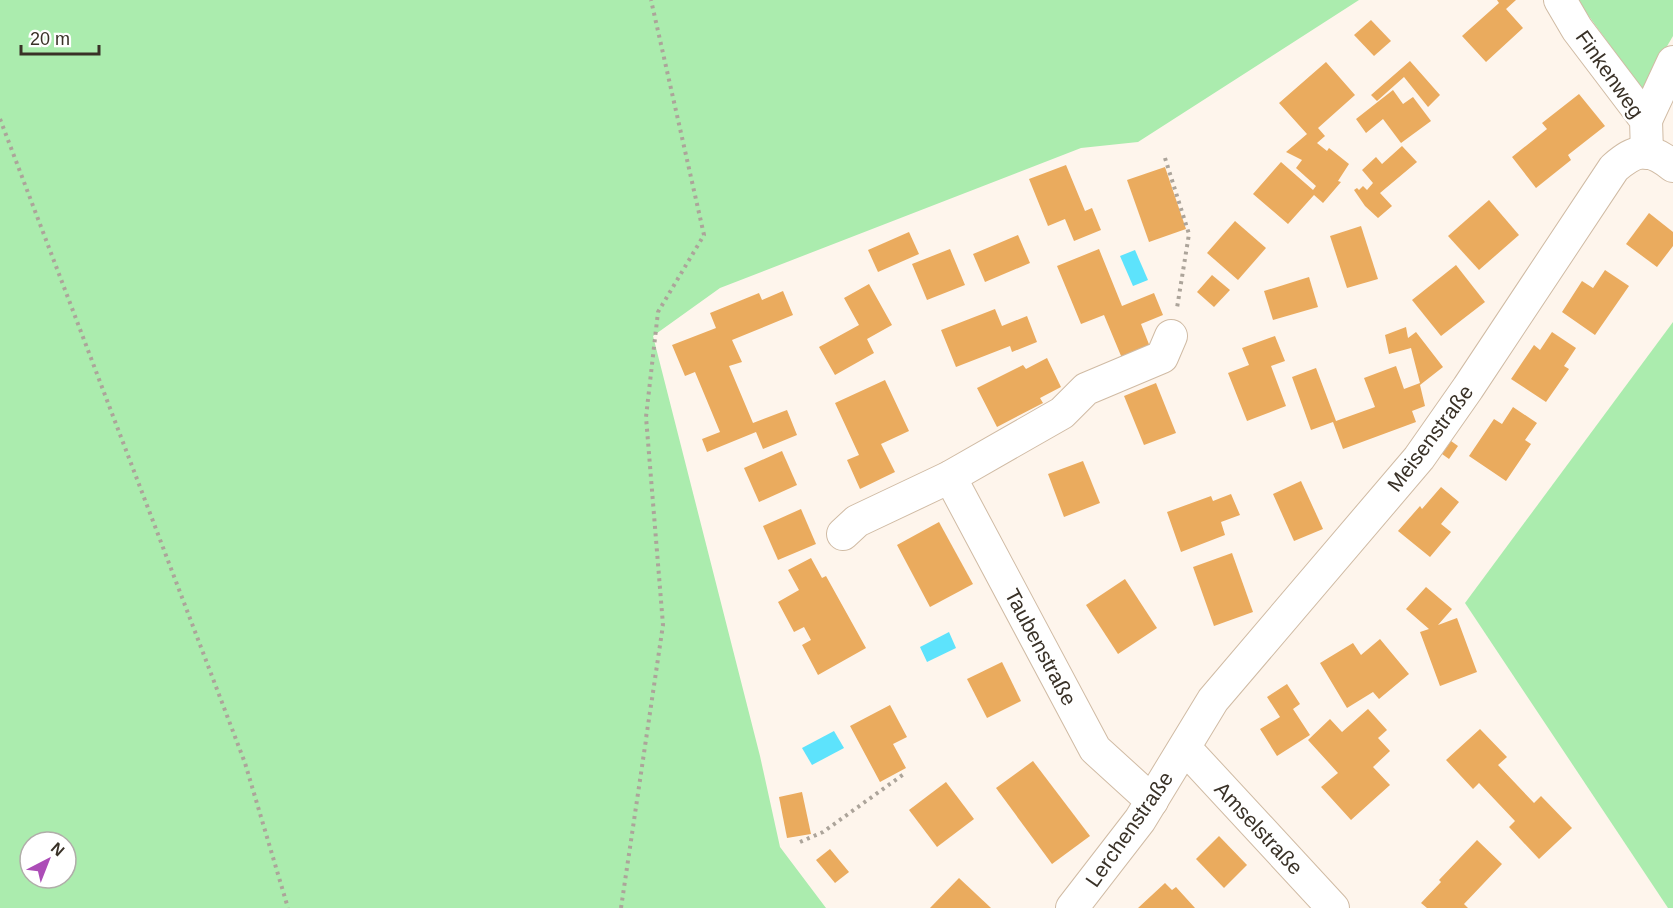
<svg xmlns="http://www.w3.org/2000/svg" width="1673" height="908" viewBox="0 0 1673 908" font-family="Helvetica,sans-serif">
  <rect width="100%" height="100%" fill="#fef5ec"/>
  <g fill="#abecae" fill-rule="evenodd">
    <path d="M0,0H1359L1138,142L1081,148L720,288L653,336L760,756L780,847L826,908H0ZM30,842H66V878H30Z"/>
    <path d="M1577,0H1673V36L1642,89Z"/>
    <path d="M1673,322V908H1668L1465,603Z"/>
  </g>
  <g fill="#5de3fc">
    <path d="M1135,250L1148,280L1133,286L1120,256Z"/>
    <path d="M949,632L956,648L927,662L920,647Z"/>
    <path d="M834,731L844,748L812,765L802,748Z"/>
  </g>
  <g fill="#eaab5e">
    <path d="M1497,0H1516L1506,9L1523,28L1486,62L1462,36L1499,3Z"/>
    <path d="M1371,20L1391,41L1374,56L1354,35Z"/>
    <path d="M1410,61L1440,95L1428,107L1404,77L1377,101L1371,95Z"/>
    <path d="M1326,62L1355,95L1318,128L1325,136L1317,143L1327,151L1329,148L1349,164L1338,181L1341,182L1323,203L1314,195L1288,224L1253,194L1281,162L1313,190L1316,186L1296,168L1302,160L1286,152L1307,134L1279,103Z"/>
    <path d="M1393,90L1403,104L1413,97L1431,121L1401,143L1383,119L1366,133L1356,119Z"/>
    <path d="M1579,94L1605,126L1568,155L1571,160L1536,188L1512,157L1547,129L1542,123Z"/>
    <path d="M1402,146L1417,162L1380,193L1392,206L1378,218L1365,206L1354,190L1357,188L1359,190L1363,186L1367,190L1373,183L1362,170L1376,157L1382,164Z"/>
    <path d="M1066,165L1085,211L1092,208L1101,230L1074,241L1065,219L1048,226L1029,179Z"/>
    <path d="M1165,167L1186,229L1149,242L1127,180Z"/>
    <path d="M1489,200L1519,235L1479,270L1448,236Z"/>
    <path d="M1649,213L1673,232V246L1657,267L1626,244Z"/>
    <path d="M1235,221L1266,248L1238,280L1207,253Z"/>
    <path d="M1361,226L1378,279L1347,288L1330,236Z"/>
    <path d="M909,232L919,254L878,272L868,250Z"/>
    <path d="M1018,235L1030,263L985,282L973,254Z"/>
    <path d="M950,249L965,285L927,300L912,264Z"/>
    <path d="M1099,249L1122,306L1154,293L1163,315L1141,324L1152,352L1124,363L1104,315L1081,324L1057,266Z"/>
    <path d="M1456,265L1485,302L1441,336L1412,300Z"/>
    <path d="M1605,270L1629,286L1595,335L1562,312L1582,281L1593,288Z"/>
    <path d="M1212,275L1230,290L1214,307L1197,292Z"/>
    <path d="M1309,277L1318,307L1273,320L1264,291Z"/>
    <path d="M869,284L892,325L867,339L874,353L835,375L819,347L859,325L844,298Z"/>
    <path d="M783,291L793,315L732,340L742,362L729,366L753,423L787,410L797,435L763,449L756,432L707,452L702,439L720,432L695,372L685,376L672,345L716,328L710,313L759,293L762,300Z"/>
    <path d="M995,309L1002,326L1027,316L1037,342L1012,352L1010,346L956,367L941,330Z"/>
    <path d="M1406,327L1408,338L1416,332L1443,367L1420,385L1425,406L1412,411L1416,422L1343,449L1333,422L1311,430L1292,377L1316,368L1336,421L1375,407L1364,378L1396,366L1404,389L1420,383L1411,348L1389,354L1385,335Z"/>
    <path d="M1552,332L1576,348L1564,366L1569,369L1546,402L1511,379L1534,345L1540,350Z"/>
    <path d="M1275,336L1285,361L1271,366L1286,406L1247,421L1228,373L1249,365L1242,348Z"/>
    <path d="M1047,358L1061,387L1040,398L1043,403L997,427L977,388L1023,365L1026,369Z"/>
    <path d="M885,380L909,431L881,444L895,472L860,489L847,460L859,455L835,403Z"/>
    <path d="M1156,383L1176,433L1144,445L1124,396Z"/>
    <path d="M1513,407L1537,423L1525,440L1531,444L1506,481L1469,456L1494,419L1502,424Z"/>
    <path d="M1451,441L1458,446L1449,459L1442,454Z"/>
    <path d="M782,451L797,485L759,502L744,468Z"/>
    <path d="M1083,461L1100,503L1064,517L1048,474Z"/>
    <path d="M1301,481L1323,529L1294,541L1273,494Z"/>
    <path d="M1441,487L1459,502L1441,524L1451,532L1430,557L1398,531L1420,506L1422,509Z"/>
    <path d="M1231,494L1240,515L1221,522L1225,535L1181,552L1167,512L1211,496L1213,501Z"/>
    <path d="M801,509L816,544L778,560L763,526Z"/>
    <path d="M939,522L973,584L930,607L897,545Z"/>
    <path d="M1232,553L1253,612L1214,626L1193,567Z"/>
    <path d="M811,558L822,578L826,576L866,648L818,675L802,645L811,640L804,627L794,632L778,602L799,590L788,570Z"/>
    <path d="M1125,579L1157,628L1118,654L1086,605Z"/>
    <path d="M1426,587L1452,609L1438,625L1457,618L1477,672L1440,686L1420,632L1429,629L1406,609Z"/>
    <path d="M1380,639L1409,674L1379,699L1373,692L1347,708L1320,663L1353,643L1361,655Z"/>
    <path d="M1002,662L1021,701L987,718L967,679Z"/>
    <path d="M1287,684L1300,704L1293,709L1310,735L1277,756L1260,729L1280,717L1267,697Z"/>
    <path d="M890,705L907,737L893,744L906,768L880,782L850,726Z"/>
    <path d="M1368,709L1387,730L1378,738L1390,751L1373,767L1390,785L1351,820L1321,787L1338,773L1308,740L1330,719L1342,732Z"/>
    <path d="M1480,729L1507,757L1498,765L1534,803L1541,796L1572,828L1539,859L1509,827L1515,821L1479,783L1473,789L1446,760Z"/>
    <path d="M1033,761L1090,836L1052,864L996,788Z"/>
    <path d="M946,782L974,819L937,847L909,810Z"/>
    <path d="M802,792L811,834L787,838L779,797Z"/>
    <path d="M1219,836L1247,865L1224,888L1196,859Z"/>
    <path d="M1477,840L1502,864L1464,904L1468,908H1427L1421,903L1441,882L1439,880Z"/>
    <path d="M830,849L849,872L835,883L816,860Z"/>
    <path d="M959,878L991,908H930Z"/>
    <path d="M1165,883L1172,890L1176,887L1195,908H1138Z"/>
  </g>
  <g fill="none" stroke-linecap="round" stroke-linejoin="round">
    <g stroke="#d0bba4" stroke-width="34">
      <g id="minor">
        <path d="M1560,0L1577,29L1646,120L1647,153"/>
        <path d="M1646,120L1673,62"/>
        <path d="M950,477L1095,749L1152,801"/>
        <path d="M843,534L857,521L950,477L1062,413L1086,389L1162,357L1171,336"/>
        <path d="M1185,748L1333,908"/>
        <path d="M1072,908L1140,820L1213,700L1419,458L1468,388L1614,168C1636,149 1648,146 1673,166"/>
      </g>
    </g>
    <g stroke="#aca49a" stroke-width="4" stroke-dasharray="3 4.5" stroke-linecap="butt">
      <path d="M0,119L245,763L288,908"/>
      <path d="M1165,158L1189,234L1177,308"/>
      <path d="M800,842L823,832L904,774"/>
      <path d="M621,908L663,625L646,417L658,312L704,235L651,0"/>
    </g>
    <use href="#minor" stroke="#fff" stroke-width="32"/>
  </g>
  <g text-anchor="middle" dominant-baseline="central" stroke-width="5" stroke-linejoin="round" paint-order="stroke">
    <g font-size="21" fill="#393127" stroke="#fff">
      <text transform="translate(1610 74) rotate(55)">Finkenweg</text>
      <text transform="translate(1430 438) rotate(-53)">Meisenstraße</text>
      <text transform="translate(1041 647) rotate(62)">Taubenstraße</text>
      <text transform="translate(1259 828) rotate(47)">Amselstraße</text>
      <text transform="translate(1129 829) rotate(-55)">Lerchenstraße</text>
    </g>
  </g>
  <g transform="translate(48 860) rotate(42)"><circle r="28" fill="#ffffff" stroke="#b0ada9" stroke-width="1.5"/>
  <path d="M0-4.5L10 22L0 15L-10 22Z" fill="#ac4db7"/>
  <text y="-9" font-size="16" font-weight="bold" text-anchor="middle" fill="#393127">N</text>
  </g>
  <path d="M21 45v9h78v-9" fill="none" stroke="#393127" stroke-width="3"/>
  <text x="30" y="45" font-size="18" fill="#393127" stroke="#ffffff" stroke-width="4.5" paint-order="stroke">20 m</text>
</svg>
